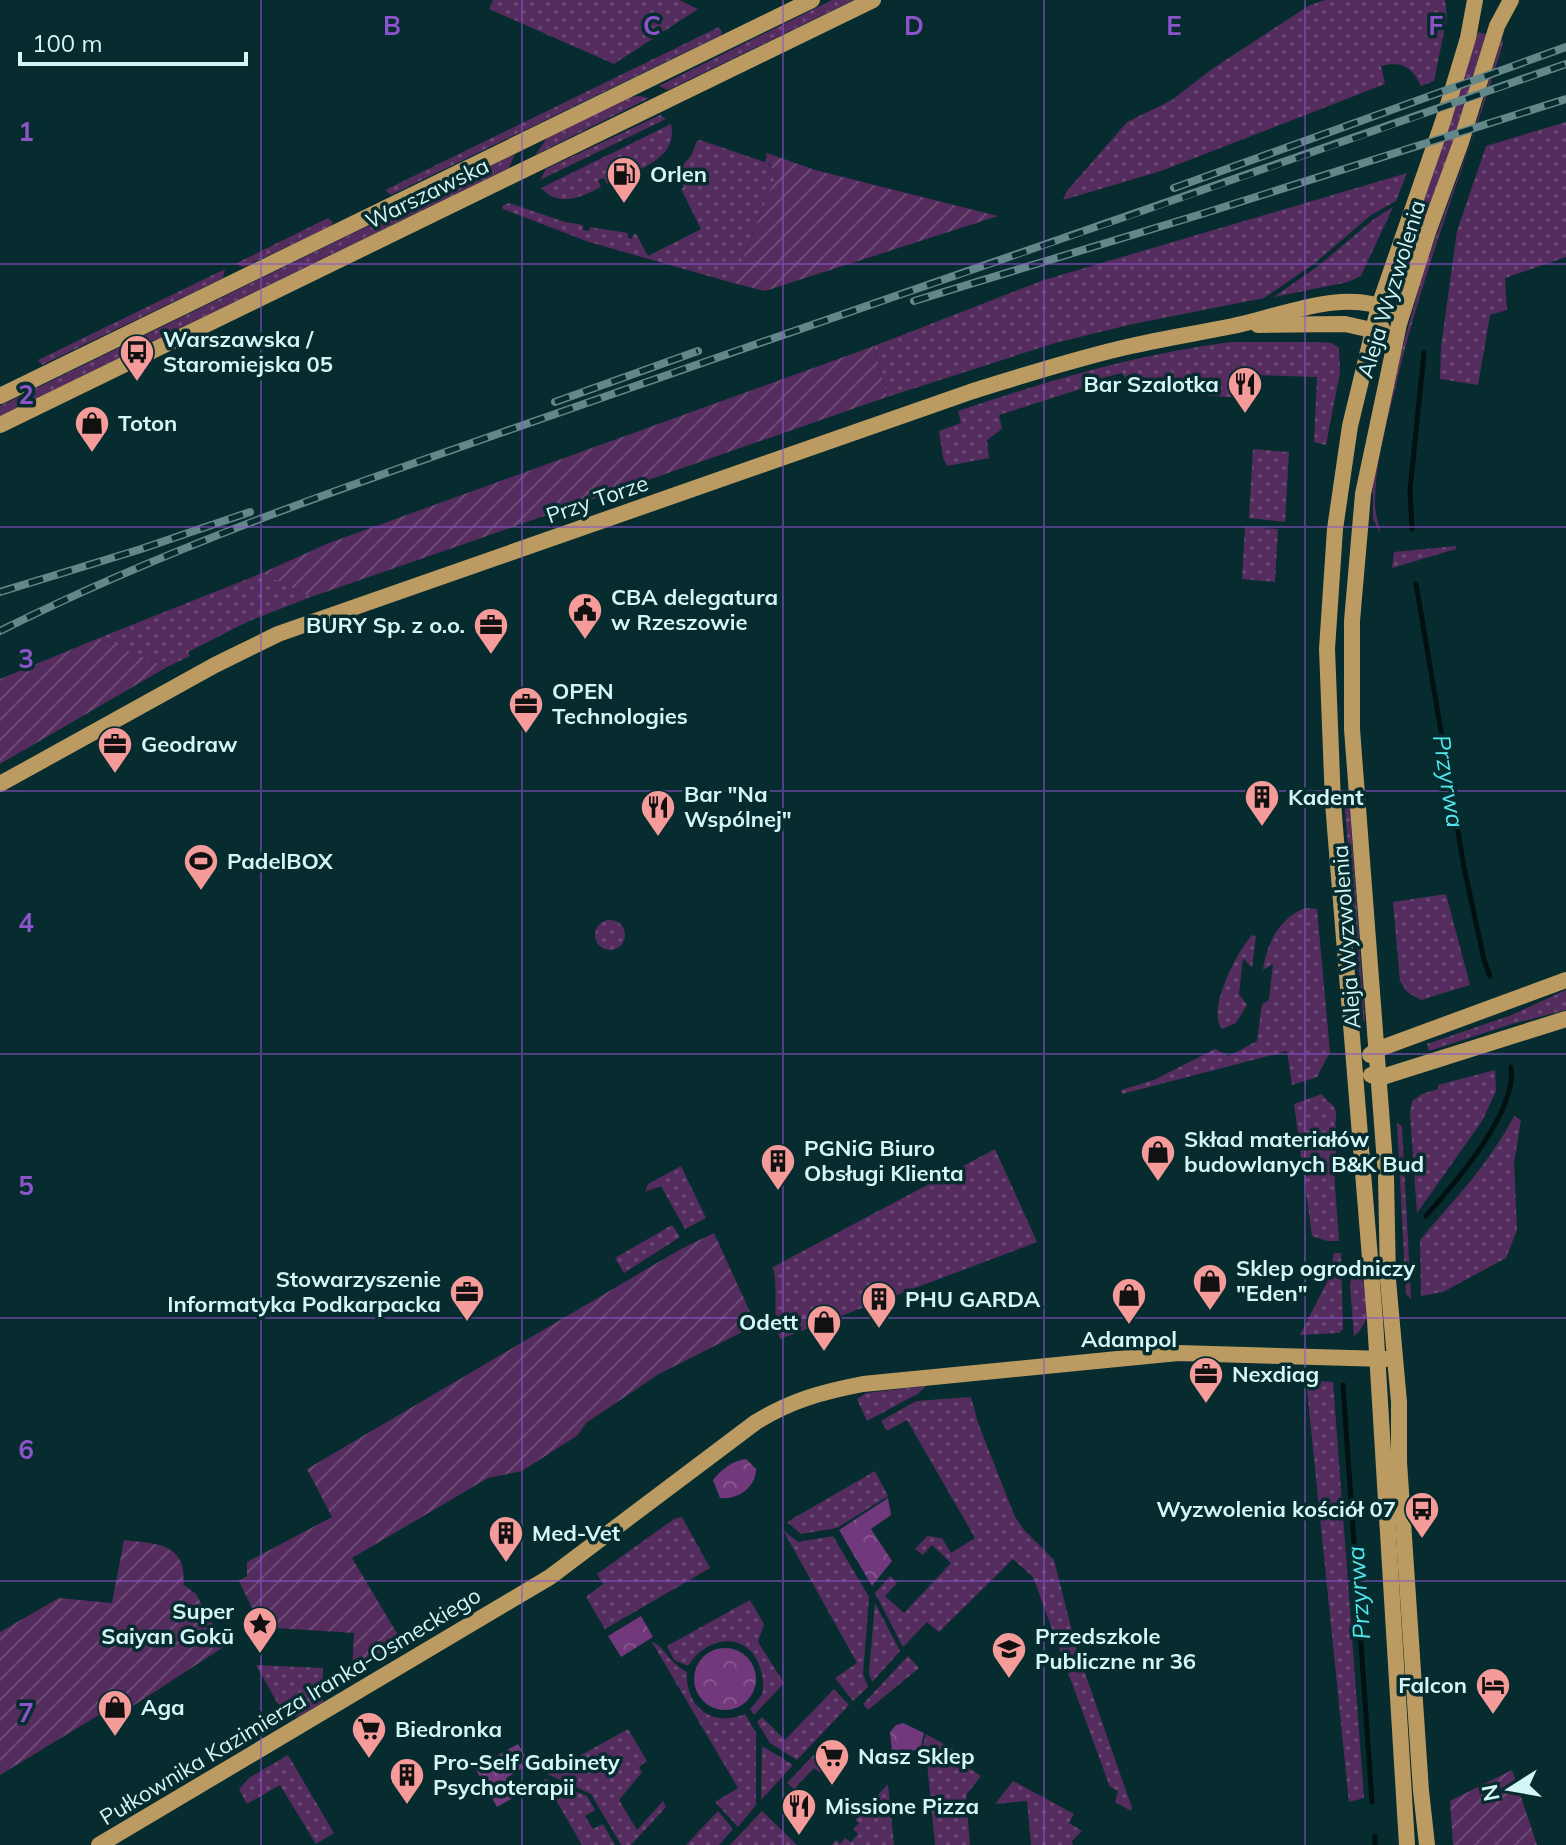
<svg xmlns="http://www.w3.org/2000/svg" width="1566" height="1845" viewBox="0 0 1566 1845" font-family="Mulish,sans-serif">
  <defs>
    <pattern id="grass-dots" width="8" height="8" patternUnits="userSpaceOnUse" patternTransform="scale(2)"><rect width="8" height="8" fill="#552c5e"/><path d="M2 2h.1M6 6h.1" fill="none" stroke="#6d4b76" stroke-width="1.8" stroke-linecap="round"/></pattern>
    <pattern id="forest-crowns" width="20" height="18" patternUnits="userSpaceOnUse" patternTransform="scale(2)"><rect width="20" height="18" fill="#71387c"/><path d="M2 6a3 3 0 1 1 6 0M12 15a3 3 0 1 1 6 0" fill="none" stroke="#84558f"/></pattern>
    <pattern id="garden-furrows" width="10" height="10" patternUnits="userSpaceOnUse" patternTransform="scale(2)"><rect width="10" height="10" fill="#552c5e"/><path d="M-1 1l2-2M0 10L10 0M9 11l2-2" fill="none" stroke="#6d4b76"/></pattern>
  </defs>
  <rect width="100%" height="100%" fill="#062c2f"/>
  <g fill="url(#grass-dots)">
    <path d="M493,0H679L698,9L614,64L489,9Z"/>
    <path d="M832,0H854L668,90L659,86Z"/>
    <path d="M1325,0H1445L1447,17L1434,81L1421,86C1412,67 1402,61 1381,66L1385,84L1161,171L1063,200L1067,191L1127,122L1172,100L1212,69L1310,5Z"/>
    <path d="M719,27L722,32L721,35L391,195L385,190Z"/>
    <path d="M1478,32L1486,34L1451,147L1402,286L1391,302L1397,277L1449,127Z"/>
    <path d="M1502,38L1503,44C1468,159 1422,271 1395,389C1386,425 1375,465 1375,503C1375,514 1379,523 1380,533L1373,519V487L1389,395L1426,263L1470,144Z"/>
    <path d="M640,96L649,98L535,155L547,138L631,97Z"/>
    <path d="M660,115L666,119L540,180L546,169Z"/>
    <path d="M1566,122V257L1505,278L1507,310L1490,315L1478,385L1440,379L1441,347L1457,231L1486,146Z"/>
    <path d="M671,124C679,161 633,171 607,184L604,178L598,180L601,187C581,197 560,208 541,188Z"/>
    <path d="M700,140L768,163L776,176L733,283L589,242L503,209L502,206L509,203L565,222L583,225V230L589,231L590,227L628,233V238L632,239L633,234H636L648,256L701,229L681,189L684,187L676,172L691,156L697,141Z"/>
    <path d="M515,154L509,168L0,416V406Z"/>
    <path d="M1407,173L1396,201L1371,215L1315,263L1264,298L1133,324L1055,343L887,397L874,346L1044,280Z"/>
    <path d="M1393,207L1361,276L1348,282L1274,297L1318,266L1374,219Z"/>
    <path d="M328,218L333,223L331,226L244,267L235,264Z"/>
    <path d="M225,269L223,278L42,365L38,360Z"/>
    <path d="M1231,342H1318L1332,343L1339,348L1340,372L1326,445L1314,442L1317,377L1258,375L1255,399L1187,394V384L1175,383V394L1171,393L1172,383L1128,382L1122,373L1083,383L1084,388L999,415L1002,429L987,440L989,458L947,466L943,458L939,431L961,423L958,411C1048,381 1136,354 1231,342Z"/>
    <path d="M1253,449L1289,452L1285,522L1249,518Z"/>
    <path d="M1245,527L1278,529L1275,582L1242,579Z"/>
    <path d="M1456,546V549L1392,568L1394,552Z"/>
    <path d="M262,573L311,597L249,621L188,652L190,656L167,667L99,638Z"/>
    <path d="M1347,796L1349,798L1365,1022L1363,1020L1344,799Z"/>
    <path d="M1446,894L1470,985L1421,1000L1407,992L1400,981L1393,902Z"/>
    <path d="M1305,908L1317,909L1330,1052L1317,1077L1292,1085L1287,1051L1122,1094L1121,1090L1154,1080L1215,1049L1229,1056L1257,1041L1262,1004L1269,1000L1273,964L1263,970C1266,945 1279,918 1305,908Z"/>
    <circle cx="610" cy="935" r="15"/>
    <path d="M1252,935L1256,936L1252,968L1243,958L1239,994L1247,1005L1236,1023L1222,1029C1206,1010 1237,952 1252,935Z"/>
    <path d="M1566,990V1010L1512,1024L1429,1051L1427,1044L1509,1016Z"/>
    <path d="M1495,1070L1496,1091L1482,1121L1417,1213L1410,1114L1412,1101L1422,1094L1438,1089V1085Z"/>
    <path d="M1322,1094C1332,1109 1339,1102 1335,1125L1338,1130L1334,1172L1339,1241H1327L1312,1236L1294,1104Z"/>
    <path d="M1514,1116L1521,1120L1514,1162L1517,1230L1506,1258L1443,1292L1421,1296L1420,1240C1454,1200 1490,1163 1514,1116Z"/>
    <path d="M1397,1123L1402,1126L1411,1299L1406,1294Z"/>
    <path d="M995,1149L1037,1242L780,1339C771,1315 779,1291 773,1267Z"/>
    <path d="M681,1166L706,1218L685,1229L661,1186L645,1192L648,1184Z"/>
    <path d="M672,1225L680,1237L624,1273L615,1258Z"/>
    <path d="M1334,1253H1341L1343,1329L1339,1333L1300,1335L1329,1278Z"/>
    <path d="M1358,1266C1365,1288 1376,1320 1354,1336L1350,1285L1354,1267Z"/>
    <path d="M1306,1380L1333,1382L1364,1798L1349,1802Z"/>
    <path d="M925,1386L919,1393L867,1421L857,1399L866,1393Z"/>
    <path d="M971,1397L978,1423L1015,1517L1024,1530L1054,1560L1076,1647L1132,1808L1131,1811L1115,1802L1118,1791L1110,1787L1033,1577L1013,1559L939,1632L927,1622L903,1647L875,1593L890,1576L897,1583L885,1596L904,1613L951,1563L932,1545L923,1555L915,1549L927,1536L942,1538L951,1553L975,1538L907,1420L887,1431L881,1421L916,1401Z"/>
    <path d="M875,1471L888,1496L837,1528L801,1534L787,1522Z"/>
    <path d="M682,1517L710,1568L605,1629L586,1597L603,1584L597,1574L674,1519Z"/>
    <path d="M783,1530L798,1542L833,1536L869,1597L863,1674L868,1687L853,1701L835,1678L857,1663Z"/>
    <path d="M750,1600L764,1624L758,1642L784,1683L754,1715L750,1709C754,1705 759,1699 762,1694C764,1688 763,1681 762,1675C754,1632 710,1631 688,1666L674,1660L667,1646Z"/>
    <path d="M875,1603L900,1651L872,1682L869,1673Z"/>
    <path d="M652,1642C665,1647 669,1663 687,1672C685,1707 712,1728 745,1714L756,1733V1805L738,1827L715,1802L738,1788Z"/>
    <path d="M908,1656L919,1668L868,1710L863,1704Z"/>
    <path d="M256,1665L323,1668V1702L298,1717L288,1716L282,1711Z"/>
    <path d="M834,1689L849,1705L797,1760L770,1743L757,1722L762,1717L785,1740Z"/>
    <path d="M628,1729L647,1761L639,1767L642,1772L619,1800L637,1830L663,1801L666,1807L631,1845H621L591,1794L547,1774Z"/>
    <path d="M926,1734L967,1757L964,1765L981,1776L966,1795L970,1845H935L926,1752H921Z"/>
    <path d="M828,1740L834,1745L831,1750L837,1755L820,1773L814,1768L794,1789L787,1783Z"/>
    <path d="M762,1746L793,1765L761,1800Z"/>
    <path d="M288,1755L334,1833L316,1844L280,1785L247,1804L239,1789L249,1778Z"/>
    <path d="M543,1778L587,1796L595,1810L585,1816L593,1829L603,1824L615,1845H582Z"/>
    <path d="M1013,1781L1074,1814L1069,1823L1082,1831L1072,1841L1073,1845H1031L1027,1801L995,1804Z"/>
    <path d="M888,1784L894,1845H832L836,1840L840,1844L845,1838L851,1842L858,1834L853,1829L859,1823L855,1820Z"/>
    <path d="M718,1811L733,1829L719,1845H686Z"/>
    <path d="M762,1811L797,1845H730Z"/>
  </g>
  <g fill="url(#forest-crowns)">
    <path d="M746,1459L756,1469C756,1487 738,1500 720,1498L713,1480C722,1469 732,1461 746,1459Z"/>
    <path d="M888,1498L891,1515L871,1529L892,1561L872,1586L839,1530Z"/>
    <path d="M641,1616L653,1637L621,1657L608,1636Z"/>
    <circle cx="725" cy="1679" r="31"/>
    <path d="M903,1723L924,1733L920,1750L892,1752L890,1732L896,1725Z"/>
    <path d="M518,1744L530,1764L506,1778L516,1796L497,1807L475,1768Z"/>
  </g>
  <g fill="url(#garden-furrows)">
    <path d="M767,153L815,170L998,216L765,291L733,283L776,176L769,163H765Z"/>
    <path d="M874,346L887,397L311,597L262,573L329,543Z"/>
    <path d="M99,638L167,667L0,764V679Z"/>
    <path d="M714,1233L756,1325L659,1374L586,1423L578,1435L522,1471L488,1478L352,1558L401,1640L352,1670L354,1633L261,1627L239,1581L247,1576V1562L332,1517L307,1469L679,1250Z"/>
    <path d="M124,1540C144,1543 175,1541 182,1565C184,1570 183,1578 184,1585L196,1594L225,1646L113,1719L107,1710L0,1775V1632L59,1598L112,1603Z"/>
    <path d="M1512,1770L1537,1845H1453L1450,1801Z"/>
  </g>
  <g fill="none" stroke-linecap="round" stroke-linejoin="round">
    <g stroke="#011112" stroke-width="5">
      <path d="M1412,529L1410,490L1424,353"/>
      <path d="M1416,584L1464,867L1484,960L1490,976"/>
      <path d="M1426,1216C1454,1184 1518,1111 1511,1067"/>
      <path d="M1343,1385L1372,1802"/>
      <path d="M1375,1836V1845"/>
    </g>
    <g stroke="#bb9b61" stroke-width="16">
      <path d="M1258,325L1345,324L1372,330L1382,328"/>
      <path d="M0,396L812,0"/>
      <path d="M0,425L873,0"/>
      <path d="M0,784L215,665L278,634L973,391C1025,375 1077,358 1131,346C1165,338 1199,333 1233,326C1275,318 1346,287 1387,310"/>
      <path d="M1370,1055L1376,1050L1566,980"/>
      <path d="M1371,1075L1379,1078L1566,1019"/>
      <path d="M99,1845L550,1577L756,1422C792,1400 822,1392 863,1384L1178,1353L1386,1359"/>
      <path d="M1407,1845L1375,1320L1333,803L1327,649L1335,529L1350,426L1379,306L1443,121L1468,38L1475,0"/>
      <path d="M1427,1845L1421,1791L1399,1462V1402L1388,1280L1386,1176L1352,729V621L1363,494L1399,324L1428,232L1460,145L1497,26L1511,0"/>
    </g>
    <g stroke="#64888a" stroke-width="8">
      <g id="rail">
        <path d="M1174,188L1566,47"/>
        <path d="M914,301L1205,213L1566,99"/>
        <path d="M555,402L698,351"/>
        <path d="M0,592L138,550L250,512"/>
        <path d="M0,631C192,535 399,469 601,398C922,286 1245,178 1566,64"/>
      </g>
    </g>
    <use href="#rail" stroke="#062c2f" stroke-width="5" stroke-dasharray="15" stroke-linecap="butt"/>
  </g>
  <path fill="none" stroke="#8d54ca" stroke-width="2" stroke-opacity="0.55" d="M261,0V1845M522,0V1845M783,0V1845M1044,0V1845M1305,0V1845M0,264H1566M0,527H1566M0,791H1566M0,1054H1566M0,1318H1566M0,1581H1566"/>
  <defs>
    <g id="fuel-pin" transform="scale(1.8)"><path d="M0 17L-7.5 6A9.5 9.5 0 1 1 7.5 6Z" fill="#f59b9a" stroke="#062c2f"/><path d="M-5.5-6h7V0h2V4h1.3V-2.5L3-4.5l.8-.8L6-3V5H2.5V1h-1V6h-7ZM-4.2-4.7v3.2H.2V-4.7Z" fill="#111"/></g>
    <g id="bus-pin" transform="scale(1.8)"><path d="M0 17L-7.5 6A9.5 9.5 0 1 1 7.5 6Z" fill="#f59b9a" stroke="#062c2f"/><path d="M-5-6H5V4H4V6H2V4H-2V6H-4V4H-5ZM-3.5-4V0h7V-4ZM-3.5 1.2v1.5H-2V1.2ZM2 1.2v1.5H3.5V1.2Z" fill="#111"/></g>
    <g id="restaurant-pin" transform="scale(1.8)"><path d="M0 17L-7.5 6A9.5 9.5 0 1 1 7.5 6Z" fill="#f59b9a" stroke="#062c2f"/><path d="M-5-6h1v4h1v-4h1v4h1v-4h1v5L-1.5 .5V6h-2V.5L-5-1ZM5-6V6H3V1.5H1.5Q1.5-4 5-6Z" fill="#111"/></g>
    <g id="shop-pin" transform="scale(1.8)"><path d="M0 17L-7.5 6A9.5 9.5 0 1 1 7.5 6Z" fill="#f59b9a" stroke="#062c2f"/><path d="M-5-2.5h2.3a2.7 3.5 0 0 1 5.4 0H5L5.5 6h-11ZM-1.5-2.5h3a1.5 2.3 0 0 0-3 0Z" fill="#111"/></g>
    <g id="civic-pin" transform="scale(1.8)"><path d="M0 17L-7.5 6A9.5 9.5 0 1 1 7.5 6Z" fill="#f59b9a" stroke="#062c2f"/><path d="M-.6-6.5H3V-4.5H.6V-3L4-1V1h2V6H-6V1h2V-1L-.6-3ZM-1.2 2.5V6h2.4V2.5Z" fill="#111"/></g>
    <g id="office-pin" transform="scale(1.8)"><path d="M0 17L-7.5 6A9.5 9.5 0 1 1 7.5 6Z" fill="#f59b9a" stroke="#062c2f"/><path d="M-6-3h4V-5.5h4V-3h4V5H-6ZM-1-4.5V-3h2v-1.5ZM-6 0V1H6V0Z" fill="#111"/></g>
    <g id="building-pin" transform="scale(1.8)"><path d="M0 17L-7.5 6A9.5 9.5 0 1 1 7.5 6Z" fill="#f59b9a" stroke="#062c2f"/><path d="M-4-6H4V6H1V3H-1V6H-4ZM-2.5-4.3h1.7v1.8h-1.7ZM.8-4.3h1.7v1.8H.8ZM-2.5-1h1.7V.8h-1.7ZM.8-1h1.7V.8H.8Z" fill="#111"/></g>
    <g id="stadium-pin" transform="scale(1.8)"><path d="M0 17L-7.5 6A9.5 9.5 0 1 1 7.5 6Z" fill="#f59b9a" stroke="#062c2f"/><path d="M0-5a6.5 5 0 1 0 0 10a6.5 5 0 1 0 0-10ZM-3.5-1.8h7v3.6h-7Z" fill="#111"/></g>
    <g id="sight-pin" transform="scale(1.8)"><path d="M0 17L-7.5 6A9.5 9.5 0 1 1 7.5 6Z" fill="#f59b9a" stroke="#062c2f"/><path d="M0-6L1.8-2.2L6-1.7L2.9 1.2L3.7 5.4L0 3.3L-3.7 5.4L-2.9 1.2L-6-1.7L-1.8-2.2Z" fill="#111"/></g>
    <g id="school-pin" transform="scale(1.8)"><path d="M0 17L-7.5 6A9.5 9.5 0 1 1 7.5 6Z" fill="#f59b9a" stroke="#062c2f"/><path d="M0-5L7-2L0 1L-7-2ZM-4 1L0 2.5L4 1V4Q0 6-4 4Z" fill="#111"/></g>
    <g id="hotel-pin" transform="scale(1.8)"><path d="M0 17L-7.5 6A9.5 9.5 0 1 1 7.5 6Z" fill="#f59b9a" stroke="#062c2f"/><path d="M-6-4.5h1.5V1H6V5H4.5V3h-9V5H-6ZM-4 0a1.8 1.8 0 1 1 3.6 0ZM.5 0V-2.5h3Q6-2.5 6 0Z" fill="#111"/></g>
    <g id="supermarket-pin" transform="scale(1.8)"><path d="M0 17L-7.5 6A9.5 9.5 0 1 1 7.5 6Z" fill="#f59b9a" stroke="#062c2f"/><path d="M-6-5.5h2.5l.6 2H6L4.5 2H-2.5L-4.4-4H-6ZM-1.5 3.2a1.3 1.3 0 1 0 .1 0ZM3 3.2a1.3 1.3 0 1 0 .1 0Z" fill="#111"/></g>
  </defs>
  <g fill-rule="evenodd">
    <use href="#fuel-pin" x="624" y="174"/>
    <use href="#bus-pin" x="137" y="352"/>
    <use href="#restaurant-pin" x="1245" y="384"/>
    <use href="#shop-pin" x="92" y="423"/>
    <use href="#civic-pin" x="585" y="610"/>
    <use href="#office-pin" x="491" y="625"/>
    <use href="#office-pin" x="526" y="704"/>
    <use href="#office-pin" x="115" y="744"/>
    <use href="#building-pin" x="1262" y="797"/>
    <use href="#restaurant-pin" x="658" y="807"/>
    <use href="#stadium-pin" x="201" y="861"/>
    <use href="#shop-pin" x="1158" y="1152"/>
    <use href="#building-pin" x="778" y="1161"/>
    <use href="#shop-pin" x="1210" y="1281"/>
    <use href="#office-pin" x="467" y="1292"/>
    <use href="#shop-pin" x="1129" y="1295"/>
    <use href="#building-pin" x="879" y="1299"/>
    <use href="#shop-pin" x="824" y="1322"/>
    <use href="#office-pin" x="1206" y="1374"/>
    <use href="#bus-pin" x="1422" y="1509"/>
    <use href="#building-pin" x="506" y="1533"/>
    <use href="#sight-pin" x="260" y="1624"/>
    <use href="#school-pin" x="1009" y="1649"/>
    <use href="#hotel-pin" x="1493" y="1685"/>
    <use href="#shop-pin" x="115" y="1707"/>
    <use href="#supermarket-pin" x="369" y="1729"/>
    <use href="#supermarket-pin" x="832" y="1756"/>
    <use href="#building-pin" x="407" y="1775"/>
    <use href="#restaurant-pin" x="799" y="1806"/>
  </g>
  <g text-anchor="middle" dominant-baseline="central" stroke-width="7" stroke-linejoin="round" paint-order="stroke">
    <g font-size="22" font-weight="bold" fill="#d4f6f7" stroke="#062c2f" text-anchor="start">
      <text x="650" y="174">Orlen</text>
      <text x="163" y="339">Warszawska /<tspan x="163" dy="25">Staromiejska 05</tspan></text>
      <text x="1219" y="384" text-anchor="end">Bar Szalotka</text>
      <text x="118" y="423">Toton</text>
      <text x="611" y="597">CBA delegatura<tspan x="611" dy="25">w Rzeszowie</tspan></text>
      <text x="465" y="625" text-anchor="end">BURY Sp. z o.o.</text>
      <text x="552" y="691">OPEN<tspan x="552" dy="25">Technologies</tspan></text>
      <text x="141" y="744">Geodraw</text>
      <text x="684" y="794">Bar "Na<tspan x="684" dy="25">Wspólnej"</tspan></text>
      <text x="1288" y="797">Kadent</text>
      <text x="227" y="861">PadelBOX</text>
      <text x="1184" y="1139">Skład materiałów<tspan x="1184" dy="25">budowlanych B&amp;K Bud</tspan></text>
      <text x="804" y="1148">PGNiG Biuro<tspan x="804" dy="25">Obsługi Klienta</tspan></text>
      <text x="1236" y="1268">Sklep ogrodniczy<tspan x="1236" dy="25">"Eden"</tspan></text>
      <text x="441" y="1279" text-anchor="end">Stowarzyszenie<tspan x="441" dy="25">Informatyka Podkarpacka</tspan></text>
      <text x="905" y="1299">PHU GARDA</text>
      <text x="798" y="1322" text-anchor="end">Odett</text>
      <text x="1129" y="1339" text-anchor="middle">Adampol</text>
      <text x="1232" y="1374">Nexdiag</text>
      <text x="1396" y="1509" text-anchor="end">Wyzwolenia kościół 07</text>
      <text x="532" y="1533">Med-Vet</text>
      <text x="234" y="1611" text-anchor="end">Super<tspan x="234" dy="25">Saiyan Gokū</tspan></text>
      <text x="1035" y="1636">Przedszkole<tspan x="1035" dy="25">Publiczne nr 36</tspan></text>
      <text x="1467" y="1685" text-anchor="end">Falcon</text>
      <text x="141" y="1707">Aga</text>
      <text x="395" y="1729">Biedronka</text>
      <text x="858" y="1756">Nasz Sklep</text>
      <text x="433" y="1762">Pro-Self Gabinety<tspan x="433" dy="25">Psychoterapii</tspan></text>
      <text x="825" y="1806">Missione Pizza</text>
    </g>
    <g font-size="22" fill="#d4f6f7" stroke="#062c2f">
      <text transform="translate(427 193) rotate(-26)">Warszawska</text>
      <text transform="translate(1391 289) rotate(-73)">Aleja Wyzwolenia</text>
      <text transform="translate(597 499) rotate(-19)">Przy Torze</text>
      <text transform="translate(1346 937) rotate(-94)">Aleja Wyzwolenia</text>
      <text transform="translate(290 1706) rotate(-31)">Pułkownika Kazimierza Iranka-Osmeckiego</text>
    </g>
    <g font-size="24" font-style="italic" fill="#52e6ee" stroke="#062c2f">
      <text transform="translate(1449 781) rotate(81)">Przyrwa</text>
      <text transform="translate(1358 1593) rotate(-94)">Przyrwa</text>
    </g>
  </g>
  <g font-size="26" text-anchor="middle" font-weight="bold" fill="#8d54ca" stroke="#062c2f" stroke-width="7" stroke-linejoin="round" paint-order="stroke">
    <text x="392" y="35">B</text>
    <text x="652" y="35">C</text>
    <text x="914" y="35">D</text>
    <text x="1174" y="35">E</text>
    <text x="1436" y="35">F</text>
    <text x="26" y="141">1</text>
    <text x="26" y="404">2</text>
    <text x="26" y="668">3</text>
    <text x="26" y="932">4</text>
    <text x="26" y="1195">5</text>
    <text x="26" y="1459">6</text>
    <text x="26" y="1722">7</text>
  </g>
  <g transform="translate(1510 1789) rotate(259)" stroke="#062c2f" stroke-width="6" paint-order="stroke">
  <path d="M0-6L14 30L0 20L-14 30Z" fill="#d4f6f7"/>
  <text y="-12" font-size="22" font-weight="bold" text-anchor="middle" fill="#d4f6f7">N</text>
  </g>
  <path d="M20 52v12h226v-12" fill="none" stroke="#d4f6f7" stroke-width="4"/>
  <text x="32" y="52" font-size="24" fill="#d4f6f7" stroke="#062c2f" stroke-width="6" paint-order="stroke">100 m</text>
</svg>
